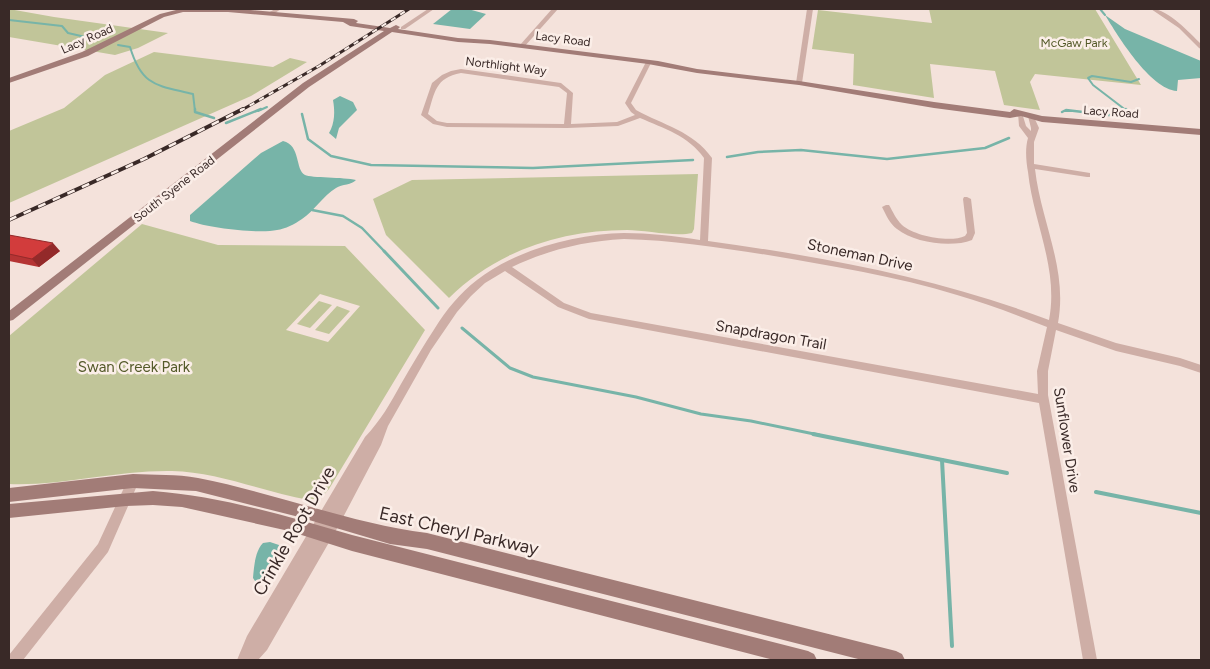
<svg xmlns="http://www.w3.org/2000/svg" width="1210" height="669" viewBox="0 0 1210 669" font-family="Figtree,sans-serif">
  <rect width="100%" height="100%" fill="#f4e2db"/>
  <g fill="#c1c599" fill-rule="evenodd">
    <path d="M9,9L54,17L168,33L138,48L115,55L9,37Z"/>
    <path d="M929,9H1095L1141,85L1035,74L1030,82L1040,110L1004,105L995,71L930,64L934,98L853,85L854,54L812,49L818,10L932,23Z"/>
    <path d="M154,52L273,67L290,58L307,62L251,96L9,203V131L64,108L105,75Z"/>
    <path d="M698,174L694,229L692,233C676,237 644,230 627,230C561,230 496,251 449,298L386,235L373,199L412,180Z"/>
    <path d="M142,224L218,245L345,246L425,330L329,489L322,497L309,500C264,492 218,472 172,471C117,470 63,486 9,484V336ZM320,294L360,306L328,342L286,330Z"/>
    <path d="M319,301L332,305L310,328L297,324Z"/>
    <path d="M337,306L350,311L329,334L315,330Z"/>
  </g>
  <g fill="#77b4a8">
    <path d="M452,9H468L486,14L470,29L433,24Z"/>
    <path d="M1105,15L1125,29L1201,61V78L1178,80L1177,91C1150,89 1118,36 1105,15Z"/>
    <path d="M340,96L353,102L357,110L339,128L336,139L329,133C335,123 335,111 333,100Z"/>
    <path d="M283,141C301,145 295,170 305,175C311,178 344,177 356,180C352,185 342,184 336,188C323,196 314,211 302,219C295,224 285,229 277,230C259,234 208,228 190,221V215L261,153Z"/>
    <path d="M270,542L285,547V552L267,581L264,583L255,581L253,578C254,567 255,551 263,543Z"/>
  </g>
  <g fill="none" stroke-linecap="round" stroke-linejoin="round">
    <g stroke="#77b4a8" stroke-width="2">
      <path d="M1100,9L1105,15"/>
      <path d="M9,20L62,26L68,33L94,39"/>
      <path d="M118,45L130,47C142,87 157,85 193,94L195,111"/>
      <path d="M258,111L267,107"/>
      <path d="M1065,111H1072"/>
      <path d="M1127,111L1093,85L1088,78L1092,76L1131,82L1139,79"/>
    </g>
    <g stroke="#77b4a8" stroke-width="2.5">
      <path d="M195,109V112L214,118"/>
      <path d="M1062,112L1066,110L1134,118L1126,109"/>
      <path d="M302,114L308,139L331,156L371,165L533,168L693,160"/>
      <path d="M226,123L261,109"/>
      <path d="M727,157L758,152L801,150L887,159L985,148L1009,138"/>
      <path d="M312,210L343,216L362,228L385,252"/>
    </g>
    <g stroke="#77b4a8" stroke-width="3">
      <path d="M384,251L438,308"/>
      <path d="M462,328L510,368L533,377L636,397L701,414L751,421L819,435"/>
    </g>
    <g stroke="#77b4a8" stroke-width="4">
      <path d="M813,434L1007,473"/>
      <path d="M942,460L952,646"/>
      <path d="M1096,492L1201,513"/>
    </g>
    <g fill="#ceaea6" fill-rule="evenodd">
      <path d="M275,9H281L272,15H268V13Z"/>
      <path d="M428,9H434L405,29H401V27Z"/>
      <path d="M552,9H558L524,47H520V45Z"/>
      <path d="M807,9H813L802,83L799,85L796,83Z"/>
      <path d="M1151,9C1167,8 1190,33 1201,44V49L1199,48L1179,28Z"/>
      <path d="M646,62L651,63L631,103L636,110C663,125 693,131 712,158L708,241C825,257 938,278 1049,320C1059,269 1033,221 1028,172C1026,161 1025,148 1028,138L1019,126L1018,113H1022L1026,126L1031,131V128L1028,116L1033,115L1039,128L1034,142V164L1090,173V177H1087L1035,169C1041,222 1068,269 1058,323L1116,343L1180,358L1201,365V373L1180,366L1116,351L1056,330L1048,371V395L1097,660H1083L1039,403L589,319L558,307L505,271L485,283L471,296L457,312L431,350L388,426L381,445L339,525L267,650L258,660H237L247,636L365,437C381,420 390,404 401,384C412,365 423,346 435,328C446,310 460,293 477,280C515,250 576,234 624,233C649,233 675,236 700,240L704,158C689,136 663,128 640,118L618,126L567,128L447,127L433,124L421,115L432,83L442,75L451,71L461,69L561,83L573,93L571,124L617,122L635,115L631,112L625,103ZM461,73L559,87L567,93L564,124L447,123L437,121L428,114C435,92 435,78 461,73ZM624,239C672,240 720,248 768,255C831,266 896,276 957,295C988,304 1017,315 1047,327L1037,371L1038,394L591,313L564,303L512,267C548,250 584,241 624,239Z"/>
      <path d="M964,197H967L971,199L975,233L972,240C952,248 914,243 897,229C890,224 886,215 882,207L886,205H889C893,212 896,219 902,225C914,236 950,243 965,236L967,233L963,199Z"/>
      <path d="M133,476L137,477L139,481L108,552L23,660H9V655L98,544L129,477Z"/>
    </g>
    <g fill="#a27c77" fill-rule="evenodd">
      <path d="M180,9H240L354,19L358,21L356,23L390,28L396,25L400,27L398,29L458,38L490,40L658,61L697,69L799,81L934,102L1010,112L1014,109L1042,116L1201,129V135L1042,122L1021,116L1010,118L934,108L799,85L697,73L648,64L490,44L458,42L392,32L309,87L13,320L9,321V311L303,83L384,31L350,26L343,22L228,12H183L164,17L88,56L9,83V78L82,52L160,14Z"/>
      <path d="M133,474C154,475 177,474 198,478C275,493 349,523 427,533L896,651L902,654L905,660H862L427,549L390,544L299,517L196,491L133,488L9,502V488Z"/>
      <path d="M153,491C220,496 287,516 352,535L808,651L814,654L817,660H774L352,551L289,531L182,507L153,505L126,506L9,518V504Z"/>
    </g>
    <g stroke="#392927" stroke-width="3">
      <path id="rail-far1" d="M240,111L319,66L409,9"/>
    </g>
    <g stroke="#392927" stroke-width="4">
      <path id="rail" d="M9,220L144,159L243,109"/>
    </g>
    <use href="#rail-far1" stroke="#fbeee8" stroke-width="2" stroke-dasharray="5.5" stroke-linecap="butt"/>
    <use href="#rail" stroke="#fbeee8" stroke-width="2.5" stroke-dasharray="8" stroke-linecap="butt"/>
  </g>
  <path fill="#b53434" d="M9,235L60,251L39,267L9,261Z"/>
  <path fill="#932a2a" d="M53,243L60,251L39,267L32,259Z"/>
  <path fill="#d23c3c" stroke="#932a2a" d="M9,235L53,243L32,259L9,254Z"/>
  <g text-anchor="middle" dominant-baseline="central" stroke-width="5" stroke-linejoin="round" paint-order="stroke">
    <g font-size="12" fill="#392927" stroke="#fbeee8">
      <text transform="translate(87 39) rotate(-24)">Lacy Road</text>
      <text transform="translate(563 39) rotate(7)">Lacy Road</text>
      <text transform="translate(506 66) rotate(7)">Northlight Way</text>
      <text transform="translate(1111 112) rotate(4)">Lacy Road</text>
      <text transform="translate(174 189) rotate(-38)">South Syene Road</text>
    </g>
    <g font-size="12" fill="#545a29" stroke="#fbeee8">
      <text x="1074" y="43">McGaw Park</text>
    </g>
    <g font-size="15" fill="#392927" stroke="#fbeee8">
      <text transform="translate(860 255) rotate(12)">Stoneman Drive</text>
      <text transform="translate(771 335) rotate(10)">Snapdragon Trail</text>
      <text transform="translate(1067 440) rotate(81)">Sunflower Drive</text>
    </g>
    <g font-size="15" fill="#545a29" stroke="#fbeee8">
      <text x="134" y="367">Swan Creek Park</text>
    </g>
    <g font-size="18" fill="#392927" stroke="#fbeee8">
      <text transform="translate(294 531) rotate(-60)">Crinkle Root Drive</text>
      <text transform="translate(459 531) rotate(13)">East Cheryl Parkway</text>
    </g>
  </g>
  <rect width="1210" height="669" fill="none" stroke="#392927" stroke-width="20"/>
</svg>
